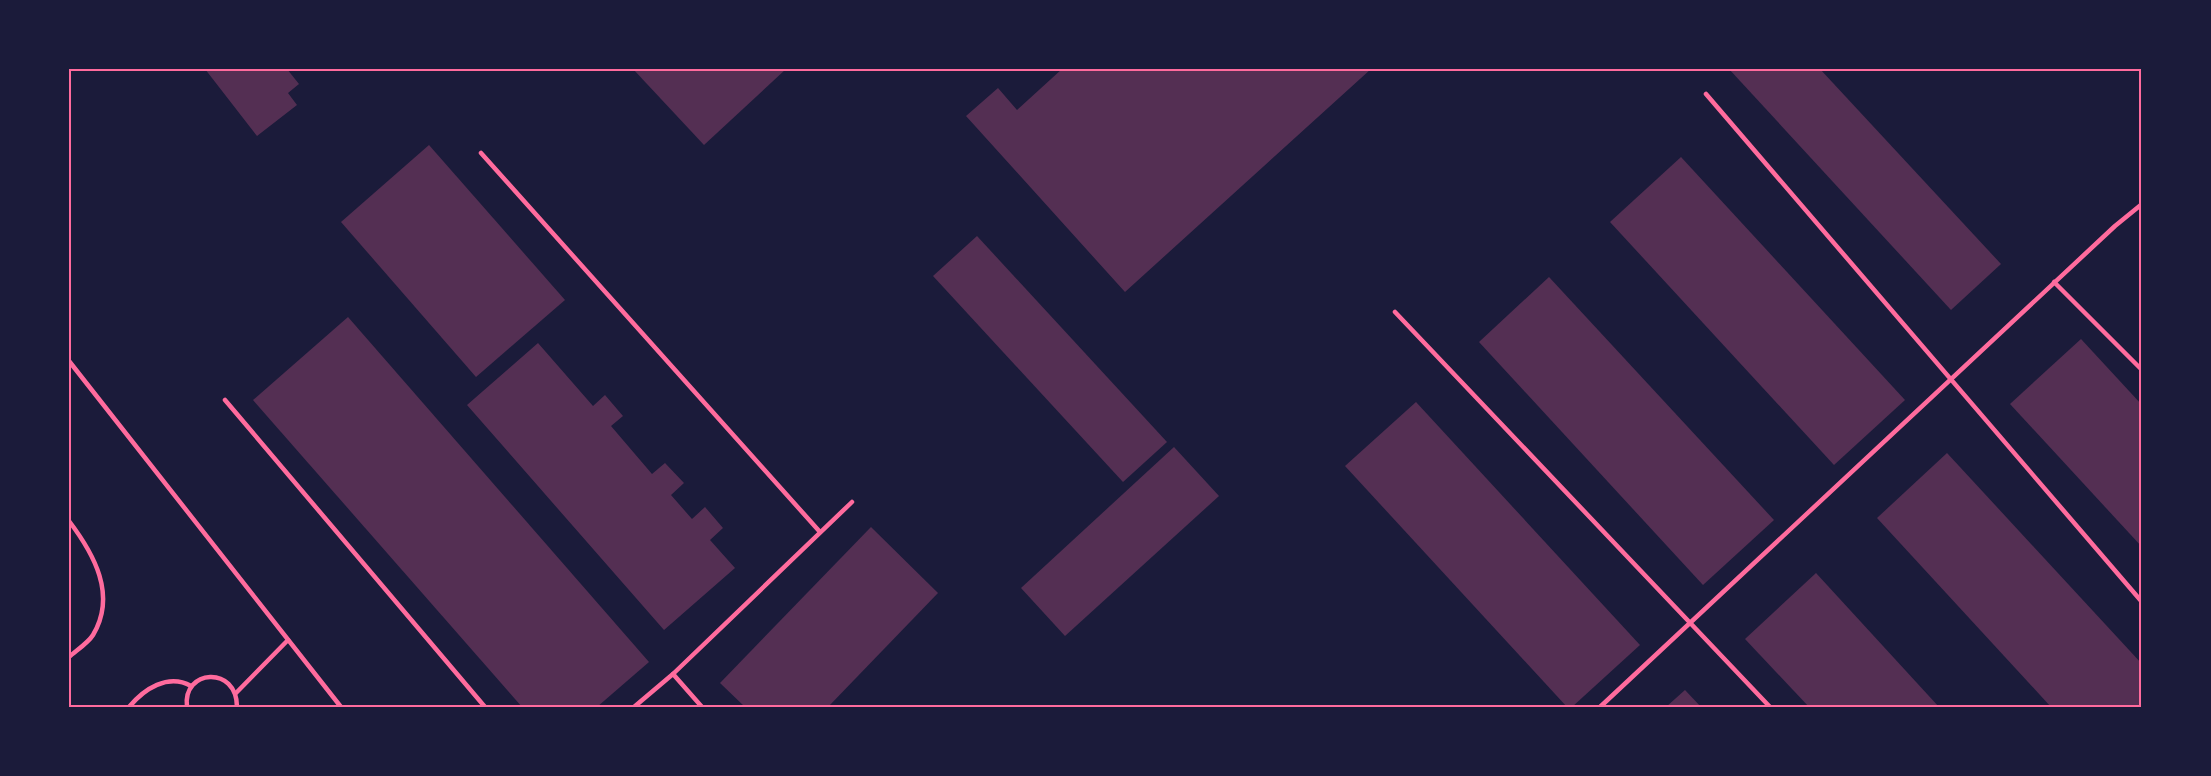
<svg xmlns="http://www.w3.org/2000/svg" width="2211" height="776" viewBox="0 0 2211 776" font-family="Helvetica,sans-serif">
  <rect width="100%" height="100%" fill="#1b1b3a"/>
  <g fill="#542f53">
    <path d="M205,69H287L299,84L288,93L297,105L257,136Z"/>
    <path d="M633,69H786L704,145Z"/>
    <path d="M1062,69H1371L1125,292L966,116L998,88L1017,110Z"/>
    <path d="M1729,69H1820L2001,264L1951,310Z"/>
    <path d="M429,145L565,300L476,377L341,222Z"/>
    <path d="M1681,157L1905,400L1834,465L1610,222Z"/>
    <path d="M977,236L1167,442L1123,482L933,276Z"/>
    <path d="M1549,277L1774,520L1703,585L1479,342Z"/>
    <path d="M348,317L649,662L597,707H522L253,400Z"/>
    <path d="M2081,339L2142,405V547L2010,404Z"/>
    <path d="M538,343L593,406L605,395L623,416L611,426L652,474L665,463L684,483L671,495L692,519L705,507L723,528L710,540L735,568L664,630L467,405Z"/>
    <path d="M1416,402L1640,645L1572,707H1567L1345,466Z"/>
    <path d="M1174,447L1219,496L1065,636L1021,588Z"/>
    <path d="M1947,453L2142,664V707H2051L1877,518Z"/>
    <path d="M871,527L938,593L828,707H745L720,683Z"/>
    <path d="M1816,573L1939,707H1809L1745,639Z"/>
    <path d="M1685,690L1701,707H1666Z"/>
  </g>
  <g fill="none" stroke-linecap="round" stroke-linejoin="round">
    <g stroke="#ff6b9d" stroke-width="4.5">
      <path d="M1706,94L2142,602"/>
      <path d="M481,153L820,532"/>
      <path d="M2054,282L2142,370"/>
      <path d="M1395,312L1770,707"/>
      <path d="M69,361L341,707"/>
      <path d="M225,400L485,707"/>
      <path d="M69,521C94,554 117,595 93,635C88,643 77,650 69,657"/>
      <path d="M673,674L702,707"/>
      <path d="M236,693L288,640"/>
      <path d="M129,707C144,689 168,673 191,686"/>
      <path d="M187,707C182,669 237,665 237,707"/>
      <path d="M634,707L673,674L852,502"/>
      <path d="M1600,707L2115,226L2142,204"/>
    </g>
  </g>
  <rect width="2211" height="776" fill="none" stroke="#1b1b3a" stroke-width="141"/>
  <rect x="70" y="70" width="2070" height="636" fill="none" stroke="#ff6b9d" stroke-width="2"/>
</svg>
